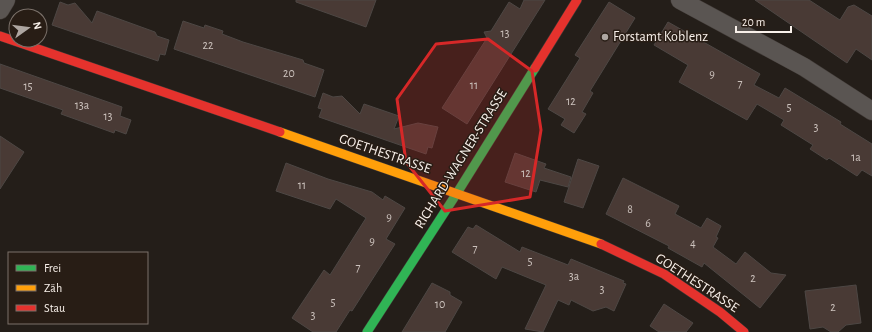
<svg xmlns="http://www.w3.org/2000/svg" width="872" height="332" viewBox="0 0 872 332" font-family="'Alegreya Sans',sans-serif">
  <rect width="100%" height="100%" fill="#241e19"/>
  <g fill="#493a35" stroke="#4d4744">
    <path d="M296,0H376L366,27L296,2Z"/>
    <path d="M524,0H545L467,124L442,108L487,38L484,32L491,31L509,2L520,9Z"/>
    <path d="M755,0H809L840,20L848,7L854,5L872,16V60L856,49L847,63Z"/>
    <path d="M60,2L68,5L75,3L92,23L97,11L155,32L157,36L169,40L165,55L160,54L158,61L52,25Z"/>
    <path d="M609,2L635,18L590,91L593,93L582,112L586,114L574,133L561,125L565,119L548,109L580,58L575,55Z"/>
    <path d="M183,21L204,28L205,25L223,31L222,34L243,42L303,60L304,63L324,70L315,97L174,49Z"/>
    <path d="M668,22L760,74L754,85L779,98L785,88L841,122L840,124L872,144V176L862,170L857,176L829,158L827,160L810,149L813,145L781,125L784,120L757,104L747,120L679,82L688,65L654,45Z"/>
    <path d="M0,64L122,107L120,116L131,120L126,134L115,130L114,133L61,114L63,110L0,88Z"/>
    <path d="M323,93L333,97L342,96L360,114L364,104L399,116L394,129L418,123L438,127L432,148L428,147L426,154L319,117L322,109L318,108Z"/>
    <path d="M0,136L24,152L0,189Z"/>
    <path d="M515,153L546,164L544,168L571,177L568,187L540,180L536,192L505,182Z"/>
    <path d="M578,159L599,166L583,208L564,202Z"/>
    <path d="M286,163L328,179L372,192L383,200L385,196L405,208L386,239L395,244L352,311L350,310L336,332H313L292,318L324,270L330,275L366,218L336,199L330,209L276,191Z"/>
    <path d="M623,178L679,206L675,214L701,228L707,218L721,226L716,237L718,238L713,247L736,264L745,252L771,273L786,275L760,308L704,263L702,267L668,248L669,246L606,214Z"/>
    <path d="M476,225L520,252L522,247L568,265L571,259L624,281L623,283L626,284L614,311L606,307L593,311L571,300L569,305L558,300L543,332L525,329L546,285L502,267L496,279L452,252L468,227L473,229Z"/>
    <path d="M432,283L450,292V295L462,302L445,332H402Z"/>
    <path d="M856,285L861,323L846,325L838,332H831L823,327L810,329L805,291Z"/>
    <path d="M664,304L693,323L686,332H659L650,326Z"/>
  </g>
  <g fill="none" stroke-linecap="round" stroke-linejoin="round">
    <g stroke="#403a36" stroke-width="19">
      <g id="street">
        <path d="M680,0L804,67L872,111"/>
        <path d="M0,10L6,0"/>
      </g>
    </g>
    <g stroke="#403a36" stroke-width="10">
      <path id="fast" d="M367,332L457,193L535,68"/>
    </g>
    <g stroke="#403a36" stroke-width="10">
      <path id="slow" d="M280,132L601,244"/>
    </g>
    <g stroke="#403a36" stroke-width="10">
      <g id="jam">
        <path d="M0,36L280,132"/>
        <path d="M535,68L577,0"/>
        <path d="M601,244L664,274L720,312L744,332"/>
      </g>
    </g>
    <use href="#street" stroke="#5a5552" stroke-width="18"/>
    <use href="#fast" stroke="#30b455" stroke-width="9"/>
    <use href="#slow" stroke="#ff9f0a" stroke-width="9"/>
    <use href="#jam" stroke="#e5322d" stroke-width="9"/>
  </g>
  <path fill="#d62828" fill-opacity="0.2" stroke="#d62828" stroke-width="3" stroke-linejoin="round" d="M488,39L532,71L541,130L530,197L445,211L406,162L397,99L436,44Z"/>
  <circle fill="#aea6a1" stroke="#281d15" stroke-width="1.5" cx="605" cy="37" r="4"/>
  <g text-anchor="middle" dominant-baseline="central" stroke-width="3" stroke-linejoin="round" paint-order="stroke">
    <g font-size="12" fill="#ccc2bd">
      <text x="505" y="33">13</text>
      <text x="208" y="45">22</text>
      <text x="289" y="73">20</text>
      <text x="712" y="74">9</text>
      <text x="740" y="83">7</text>
      <text x="474" y="85">11</text>
      <text x="28" y="86">15</text>
      <text x="571" y="101">12</text>
      <text x="82" y="105">13a</text>
      <text x="789" y="107">5</text>
      <text x="108" y="116">13</text>
      <text x="816" y="127">3</text>
      <text x="856" y="157">1a</text>
      <text x="526" y="173">12</text>
      <text x="302" y="185">11</text>
      <text x="630" y="209">8</text>
      <text x="389" y="217">9</text>
      <text x="648" y="223">6</text>
      <text x="372" y="241">9</text>
      <text x="693" y="243">4</text>
      <text x="475" y="248">7</text>
      <text x="530" y="261">5</text>
      <text x="358" y="267">7</text>
      <text x="574" y="276">3a</text>
      <text x="753" y="278">2</text>
      <text x="602" y="289">3</text>
      <text x="333" y="302">5</text>
      <text x="440" y="304">10</text>
      <text x="833" y="307">2</text>
      <text x="313" y="315">3</text>
    </g>
    <g font-size="14" fill="#f8f0ea" stroke="#281d15" text-anchor="start">
      <text x="613" y="37">Forstamt Koblenz</text>
    </g>
    <g font-size="14" fill="#f8f0ea" stroke="#281d15">
      <text transform="translate(385 154) rotate(19)">GOETHESTRASSE</text>
      <text transform="translate(461 159) rotate(-58)">RICHARD-WAGNER-STRASSE</text>
      <text transform="translate(697 283) rotate(33)">GOETHESTRASSE</text>
    </g>
  </g>
  <rect x="8" y="252" width="140" height="72" fill="#281d15" stroke="#7b716a"/>
  <rect x="16" y="265" width="20" height="6" fill="#30b455" stroke="#7b716a"/>
  <text x="44" y="272" font-size="12" fill="#f8f0ea">Frei</text>
  <rect x="16" y="285" width="20" height="6" fill="#ff9f0a" stroke="#7b716a"/>
  <text x="44" y="292" font-size="12" fill="#f8f0ea">Zäh</text>
  <rect x="16" y="305" width="20" height="6" fill="#e5322d" stroke="#7b716a"/>
  <text x="44" y="312" font-size="12" fill="#f8f0ea">Stau</text>
  <g transform="translate(28 28) rotate(76)"><circle r="19" fill="#281d15" stroke="#7b716a"/>
  <path d="M0-3L7 15L0 10L-7 15Z" fill="#aea6a1"/>
  <text y="-6" font-size="11" font-weight="bold" text-anchor="middle" fill="#f8f0ea">N</text>
  </g>
  <path d="M736 26v6h55v-6" fill="none" stroke="#f8f0ea" stroke-width="2"/>
  <text x="742" y="26" font-size="12" fill="#f8f0ea" stroke="#281d15" stroke-width="3" paint-order="stroke">20 m</text>
</svg>
